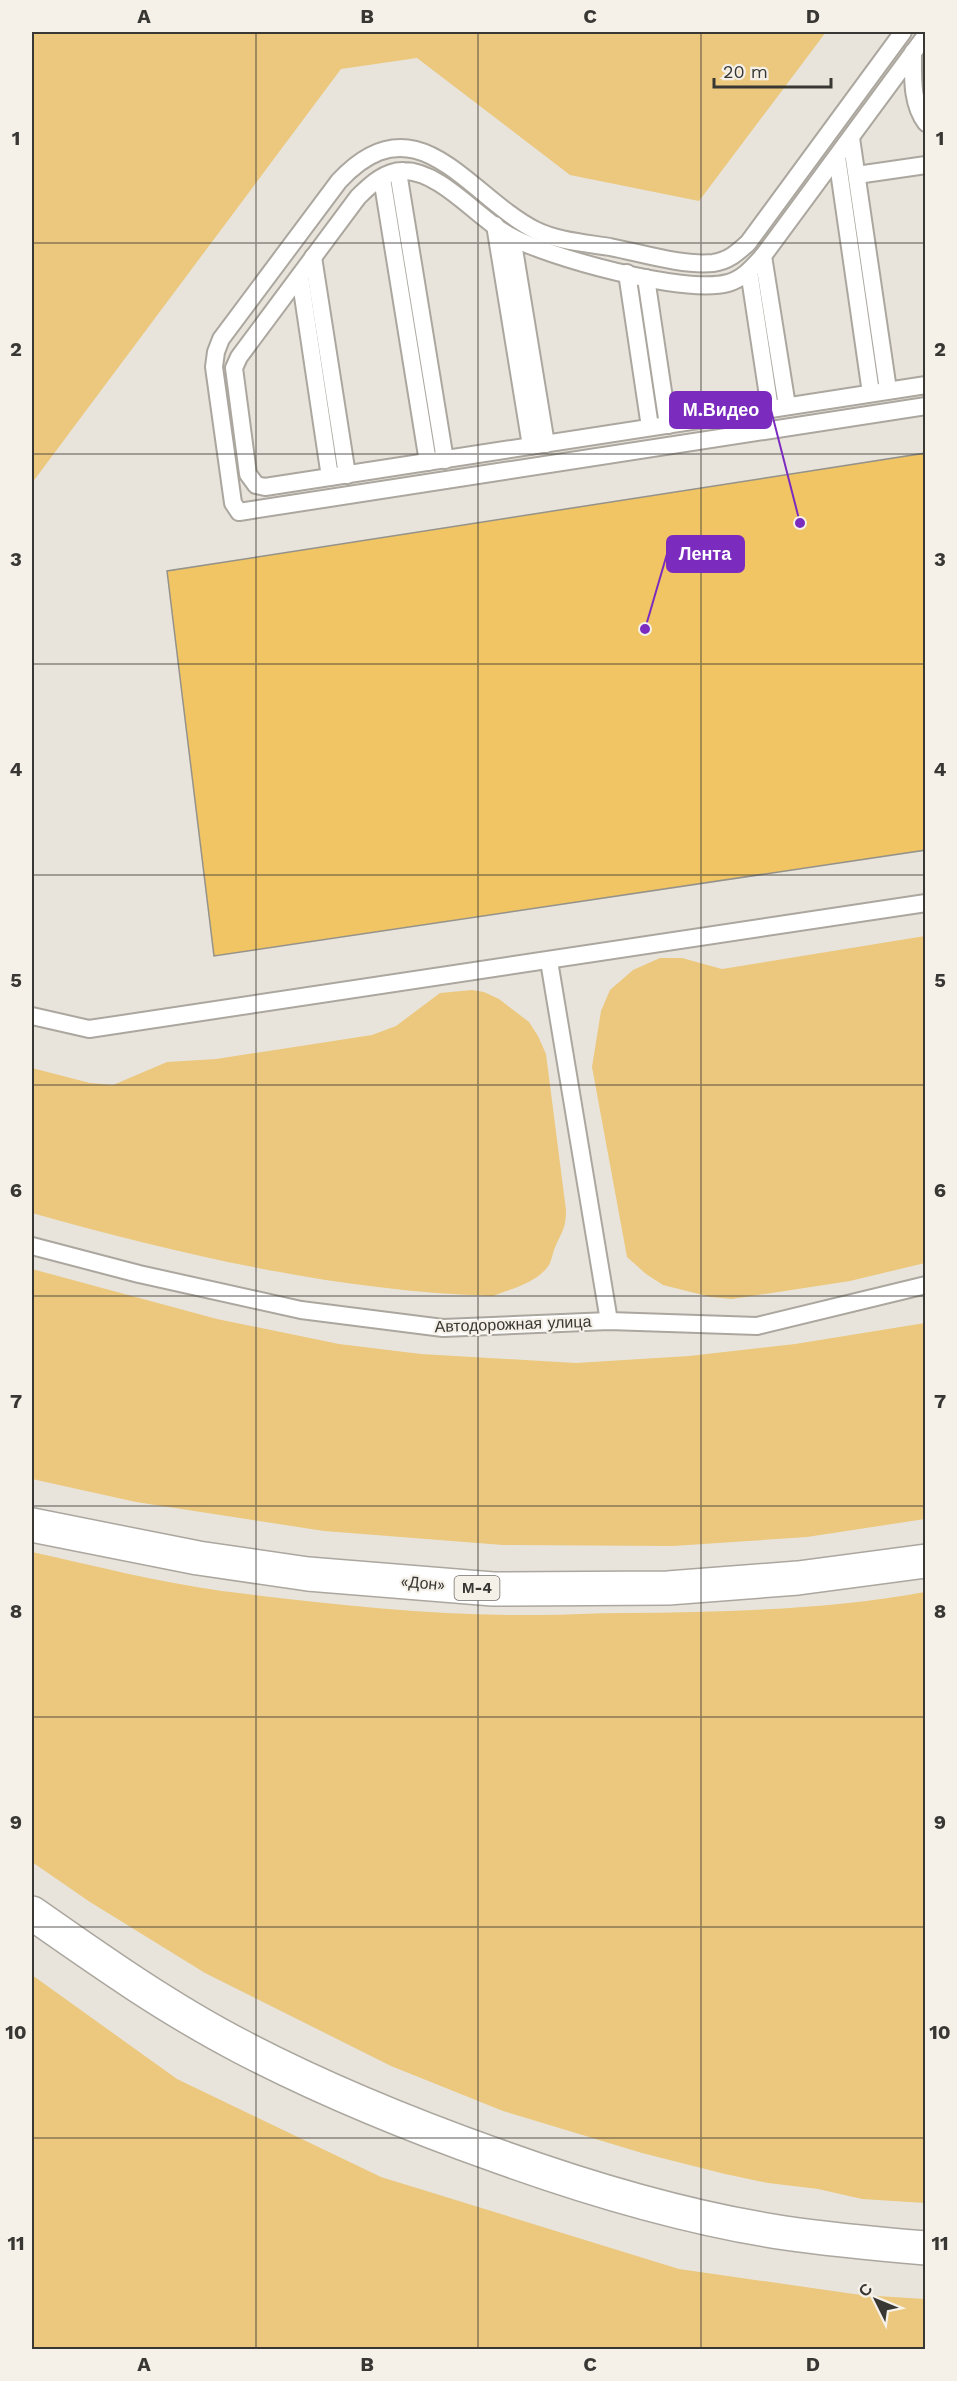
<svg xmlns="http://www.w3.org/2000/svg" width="957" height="2381" viewBox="0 0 957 2381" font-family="'Work Sans',sans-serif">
  <rect width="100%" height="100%" fill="#e8e4dc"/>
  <g fill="#ebc87d">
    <path d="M36,32H826L699,201L570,175L417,58L341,69L32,483V38Z"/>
    <path d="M925,936V1263L850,1281L732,1299L711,1297L663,1285L646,1274L627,1257L592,1067L601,1011L610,990L633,970L660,958H682L722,969Z"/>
    <path d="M472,990L484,992L499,999L529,1022L538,1036L546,1054L566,1210C566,1227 563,1230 556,1245C553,1251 552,1258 550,1263C540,1282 511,1289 493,1296C336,1291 182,1255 32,1213V1068L90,1083L113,1085L167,1062L216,1059L372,1035L396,1026L440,993Z"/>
    <path d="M32,1269L217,1319L339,1344L421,1354L576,1363L689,1356L795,1344L925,1323V1519L807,1537L673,1546L503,1545L324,1531L136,1502L32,1479Z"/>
    <path d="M32,1552C95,1566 158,1582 222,1591C326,1604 433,1616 538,1615C566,1615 595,1613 624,1613C724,1612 826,1610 925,1592V2203L862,2199L818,2189L768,2183L725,2174L642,2153L503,2111L391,2066L205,1973L90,1902L32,1862Z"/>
    <path d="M32,1975L177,2079L381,2177L679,2269L861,2295L925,2299V2349H32Z"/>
  </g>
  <path fill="#f1c563" stroke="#95928a" stroke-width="1.5" d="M926,453V850L214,956L167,571Z"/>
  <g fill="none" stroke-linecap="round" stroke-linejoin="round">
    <g stroke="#aba79f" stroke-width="20">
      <g id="service">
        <path d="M903,32L748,243C737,253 728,261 713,263C682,266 641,253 610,247C585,243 557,241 535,230C467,195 417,97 339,181L221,339L216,352L214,367L233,503L239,512L926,406"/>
        <path d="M926,35L763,256C753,267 743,279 728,283C685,295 546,257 508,235C477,217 440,171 404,171C386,170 370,185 358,197L239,357L234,368L248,474L256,485L265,487L926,385"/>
        <path d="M913,52C913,76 911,103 926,123"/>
        <path d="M851,138L888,390"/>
        <path d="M837,157L871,393"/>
        <path d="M398,172L445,460"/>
        <path d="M857,175L926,165"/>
        <path d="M382,178L428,462"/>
        <path d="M495,225L531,446"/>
        <path d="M512,237L546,444"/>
        <path d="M763,256L787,406"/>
        <path d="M313,257L347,475"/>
        <path d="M749,271L770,409"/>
        <path d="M627,273L650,427"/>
        <path d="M300,276L330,477"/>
        <path d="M646,278L668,425"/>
        <path d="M549,961L609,1321"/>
        <path d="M32,1016L89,1029L926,903"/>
        <path d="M32,1246L139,1274L301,1310L443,1328L609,1321L757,1326L926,1285"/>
      </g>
    </g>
    <g stroke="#aba79f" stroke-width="36">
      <path id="trunk" d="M32,1913C99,1960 167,2008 240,2046C322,2089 408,2124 495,2155C589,2189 686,2218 785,2233C832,2240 879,2244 926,2248"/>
    </g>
    <g stroke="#aba79f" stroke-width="36">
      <path id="motorway" d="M32,1525L198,1558L308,1574L493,1589L668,1588L798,1578L926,1561"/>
    </g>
    <use href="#service" stroke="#fff" stroke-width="16"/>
    <use href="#trunk" stroke="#fff" stroke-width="33"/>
    <use href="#motorway" stroke="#fff" stroke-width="33"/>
  </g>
  <path fill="none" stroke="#383733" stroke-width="1.5" stroke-opacity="0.55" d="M256,32V2350M478,32V2350M701,32V2350M32,243H926M32,454H926M32,664H926M32,875H926M32,1085H926M32,1296H926M32,1506H926M32,1717H926M32,1927H926M32,2138H926"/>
  <g text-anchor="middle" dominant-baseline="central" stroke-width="4.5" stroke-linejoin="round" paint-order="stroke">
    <rect fill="#f5f1e9" stroke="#716f6a" stroke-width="1.5" x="454.5" y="1576" width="45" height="24" rx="4.5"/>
    <g font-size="15" font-weight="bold" fill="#383733">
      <text x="477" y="1588">М-4</text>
    </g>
    <g font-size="16" fill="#383733" stroke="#f5f1e9">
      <text transform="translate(513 1324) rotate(-2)">Автодорожная улица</text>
      <text transform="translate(423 1583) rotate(5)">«Дон»</text>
    </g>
  </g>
  <path fill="none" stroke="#7b2cbf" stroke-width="2" d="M800 523L771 410M645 629L667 554"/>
  <g fill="#7b2cbf" stroke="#f5f1e9" stroke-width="2">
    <circle cx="800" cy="523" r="6"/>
    <circle cx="645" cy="629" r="6"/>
  </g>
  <g fill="#7b2cbf" stroke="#7b2cbf" stroke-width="2">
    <rect x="670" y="392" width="101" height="36" rx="6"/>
    <rect x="667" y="536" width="77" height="36" rx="6"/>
  </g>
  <g font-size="18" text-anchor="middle" font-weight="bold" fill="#fff">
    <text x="721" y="416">М.Видео</text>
    <text x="705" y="560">Лента</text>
  </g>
  <rect width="957" height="2381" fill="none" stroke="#f5f1e9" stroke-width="66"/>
  <g transform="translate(876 2300) rotate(313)" stroke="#f5f1e9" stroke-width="4.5" paint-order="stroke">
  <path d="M0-4.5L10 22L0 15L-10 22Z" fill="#383733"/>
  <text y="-9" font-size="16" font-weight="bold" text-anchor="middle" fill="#383733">С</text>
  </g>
  <path d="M714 78v9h117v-9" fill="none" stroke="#383733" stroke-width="3"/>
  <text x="723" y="78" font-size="18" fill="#383733" stroke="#f5f1e9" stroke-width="4.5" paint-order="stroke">20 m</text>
  <rect x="33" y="33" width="891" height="2315" fill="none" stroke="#383733" stroke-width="2"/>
  <g font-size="20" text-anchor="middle" font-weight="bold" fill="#383733">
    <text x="144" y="23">A</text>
    <text x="367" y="23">B</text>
    <text x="590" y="23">C</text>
    <text x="813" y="23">D</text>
    <text x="16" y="145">1</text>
    <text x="940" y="145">1</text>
    <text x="16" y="356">2</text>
    <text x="940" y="356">2</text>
    <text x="16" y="566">3</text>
    <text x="940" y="566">3</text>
    <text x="16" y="776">4</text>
    <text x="940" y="776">4</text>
    <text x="16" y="987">5</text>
    <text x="940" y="987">5</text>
    <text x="16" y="1197">6</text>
    <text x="940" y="1197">6</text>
    <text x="16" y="1408">7</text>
    <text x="940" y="1408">7</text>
    <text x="16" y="1618">8</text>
    <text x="940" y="1618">8</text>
    <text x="16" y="1829">9</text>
    <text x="940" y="1829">9</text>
    <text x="16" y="2039">10</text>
    <text x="940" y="2039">10</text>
    <text x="16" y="2250">11</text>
    <text x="940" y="2250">11</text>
    <text x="144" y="2371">A</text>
    <text x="367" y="2371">B</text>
    <text x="590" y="2371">C</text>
    <text x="813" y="2371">D</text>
  </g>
</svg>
